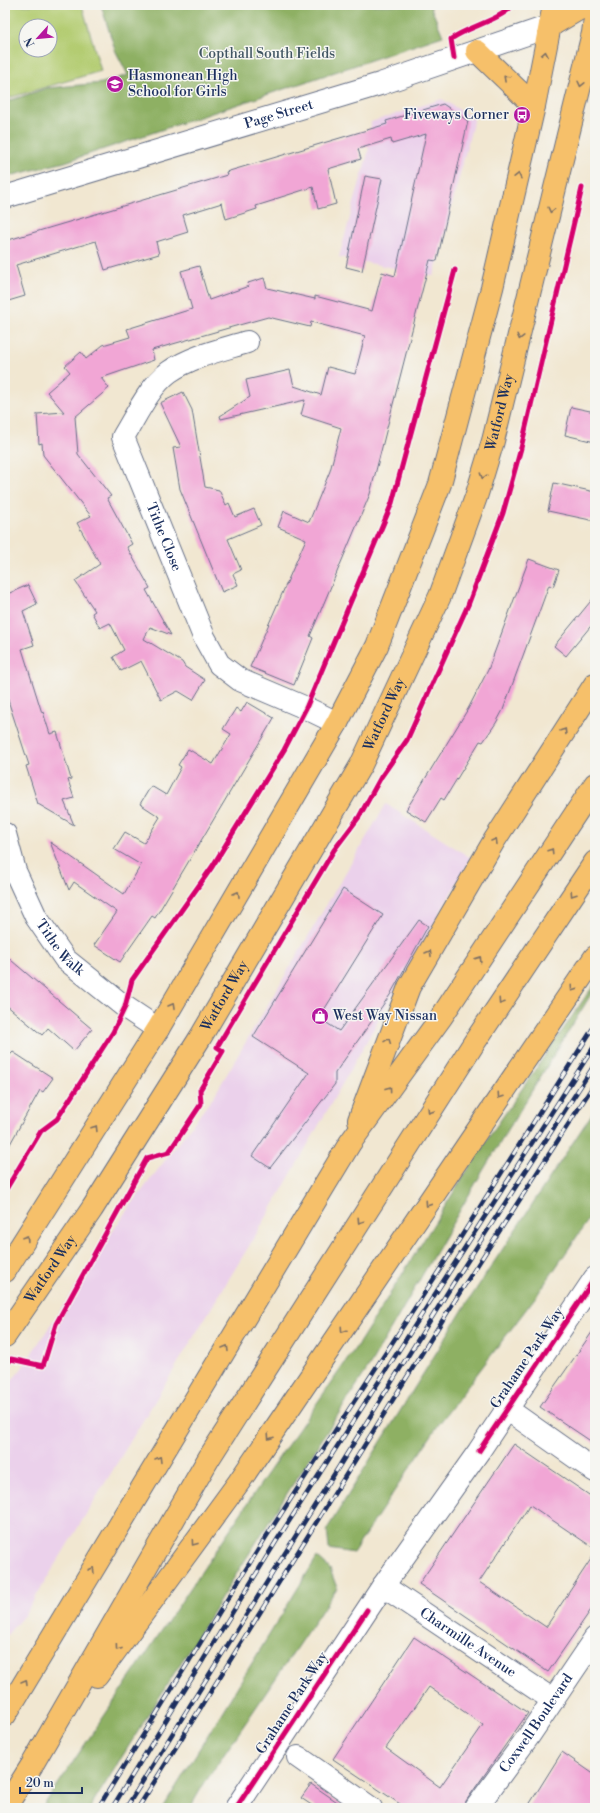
<svg xmlns="http://www.w3.org/2000/svg" width="600" height="1813" viewBox="0 0 600 1813" font-family="'Libre Bodoni',serif">
  <rect width="100%" height="100%" fill="#f6f6f2"/>
  <filter id="ink" filterUnits="userSpaceOnUse"><feTurbulence type="fractalNoise" baseFrequency=".025" numOctaves="2"/><feDisplacementMap in="SourceGraphic" scale="8" xChannelSelector="R" yChannelSelector="G"/><feConvolveMatrix kernelMatrix="1 2 1 2 8 2 1 2 1" color-interpolation-filters="sRGB"/></filter>
  <filter id="wash" filterUnits="userSpaceOnUse"><feTurbulence type="fractalNoise" baseFrequency=".012" numOctaves="4" result="noise"/><feDisplacementMap in="SourceGraphic" scale="16" xChannelSelector="R" yChannelSelector="G"/><feGaussianBlur stdDeviation="0.9" result="paint"/><feColorMatrix in="noise" values="0 0 0 0 0 0 0 0 0 0 0 0 0 0 0 0 0 1.4 0 .05"/><feComposite in="paint" operator="in"/></filter>
  <g filter="url(#wash)">
    <rect width="100%" height="100%" fill="#f1e7d1"/>
    <g fill="#ebd1eb">
      <path d="M442,99L474,119L434,276L339,257L368,153L371,122Z"/>
      <path d="M386,804L471,858L266,1218L26,1613L5,1637V1388L20,1371L125,1213L214,1096Z"/>
    </g>
    <path fill="#b3cc71" stroke="#677e68" fill-rule="evenodd" d="M5,5H82L101,71L5,99ZM26,26H50V50H26Z"/>
    <g fill="#8eb063" stroke="#547060">
      <path d="M101,5H430L443,36L65,162L5,177V102L47,88L102,83L128,75L115,50Z"/>
      <path d="M595,983V988L484,1169L370,1365L279,1506L90,1808H42L268,1473L361,1340L482,1147Z"/>
      <path d="M595,1109V1210L537,1295L439,1424L353,1553L329,1549L327,1529L467,1303Z"/>
      <path d="M317,1557L330,1569L337,1588L202,1787L190,1808H163Z"/>
    </g>
    <g id="blocks">
      <g fill="#f1a6d5" fill-rule="evenodd">
        <path d="M443,104L468,121L437,261L430,260L370,494L310,636L313,638L294,685L250,667L306,539L278,527L284,511L309,522L330,471L341,428L301,415L305,400L221,419L220,416L250,397L246,380L290,370L294,386L321,395L328,367L355,374L365,336L311,322L310,327L268,317L232,327L152,350L154,360L101,378L109,388L75,417L78,454L111,496L107,498L132,544L127,547L150,588L146,590L171,635L150,627L144,639L182,662L185,667L205,680L193,700L178,691L161,700L141,661L121,671L113,657L124,650L110,623L100,628L92,613L95,611L75,581L100,564L77,523L91,516L43,455L42,443L39,444L37,414L64,412L47,392L70,372L65,366L81,352L86,359L103,345L130,337L127,329L192,309L181,271L199,266L209,300L249,286L248,283L264,278L267,288L315,299V296L372,311L382,272L395,276L426,134L392,144L391,139L358,149L361,159L328,169L336,204L318,209L313,187L275,199V200L256,206L257,209L226,219L222,203L183,215L188,232L156,242L159,254L105,270L96,241L16,265L25,296L5,302V241L227,175L226,172L387,124L386,121Z"/>
        <path d="M365,176L382,179L362,271L346,267Z"/>
        <path d="M183,392L192,410L205,487L219,490L226,505L229,503L235,517L254,509L261,525L228,539L241,570L233,574L238,585L222,592L180,489L173,448L181,447L160,403Z"/>
        <path d="M571,407L595,412V442L565,435Z"/>
        <path d="M554,483L595,492V521L548,511Z"/>
        <path d="M529,559L559,570L553,587L549,585L503,710L496,723L483,742L480,741L444,800L441,798L426,822L406,810L468,709L488,670Z"/>
        <path d="M28,585L37,604L23,611L34,645L22,649L42,713L43,712L50,734L57,732L71,779L68,780L74,798L64,801L74,825L38,804L26,766L29,765L5,691V595Z"/>
        <path d="M595,596V621L566,656L554,646Z"/>
        <path d="M247,702L274,718L155,918L152,916L120,962L94,945L117,912L74,882L69,890L50,842L124,894L141,865L114,849L125,832L144,843L160,817L140,804L151,786L166,795L181,767L178,765L188,749L213,764L231,734L223,729L236,708L241,712Z"/>
        <path d="M343,889L383,915L319,1018L339,1031L419,920L428,926L390,995L335,1073V1084L270,1168L252,1156L309,1073L253,1037Z"/>
        <path d="M5,955L92,1029L74,1051L48,1028L42,1035L5,1004Z"/>
        <path d="M13,1052L53,1078L43,1092L40,1090L5,1153V1060Z"/>
        <path d="M595,1328V1444L540,1407Z"/>
        <path d="M514,1444L595,1499V1549L530,1505L479,1582L546,1627L595,1553V1604L548,1672L419,1584Z"/>
        <path d="M414,1637L528,1713L466,1801L464,1808H406L333,1759ZM429,1687L483,1725L440,1787L386,1748Z"/>
        <path d="M562,1752L595,1775V1808H527Z"/>
        <path d="M311,1784L346,1808H316L301,1798Z"/>
      </g>
    </g>
  </g>
  <g filter="url(#ink)">
    <use href="#blocks" fill-opacity="0" stroke="#666f86" stroke-width="1"/>
    <g fill="none" stroke-linecap="round" stroke-linejoin="round">
      <g stroke="#666f86" stroke-width="24">
        <g id="minor">
          <path id="s1" d="M5,197L380,84L550,26"/>
          <path id="s2" d="M247,342C221,350 192,356 169,372C149,387 136,416 123,437L204,637L219,664L240,680L306,708L337,723"/>
          <path id="s3" d="M5,834L15,871L36,917L65,959L125,1007L158,1029"/>
          <path d="M507,1409L595,1471"/>
          <path id="s4" d="M383,1586L553,1700"/>
          <path d="M298,1757L371,1808"/>
          <path d="M236,1808L383,1586L479,1451L595,1278"/>
          <path id="s5" d="M476,1808L528,1737L595,1638"/>
        </g>
      </g>
      <g stroke="#666f86" stroke-width="24">
        <g id="highway">
          <path d="M550,26L586,5"/>
          <path d="M477,51L534,106"/>
          <path d="M359,1120L409,987L494,841L595,684"/>
          <path d="M5,1271L158,1029L337,723L377,646L440,484L492,288L534,106L554,5"/>
          <path id="s6" d="M5,1336L92,1209L200,1038L361,765L440,596L476,497L493,441L593,33L595,18"/>
          <path d="M97,1676L239,1482L595,957"/>
          <path d="M5,1715L350,1143L442,1016L595,784"/>
          <path d="M5,1808L32,1765L209,1458L474,1043L595,862"/>
        </g>
      </g>
      <use href="#minor" stroke="#fff" stroke-width="22"/>
      <use href="#highway" stroke="#f6c06b" stroke-width="22"/>
      <g stroke="#1b2f5e" stroke-width="4.5">
        <g id="rail">
          <path d="M98,1808L266,1537L459,1240L595,1025"/>
          <path d="M112,1808L277,1540L595,1045"/>
          <path d="M126,1808L454,1282L595,1064"/>
          <path d="M138,1808L462,1289L595,1083"/>
        </g>
      </g>
      <use href="#rail" stroke="#f6f6f2" stroke-width="3" stroke-dasharray="9" stroke-linecap="butt"/>
      <g stroke="#f6f6f2" stroke-width="8">
        <g id="cycleway">
          <path d="M454,58L451,39C469,26 499,21 513,5"/>
          <path d="M5,1191L41,1131L57,1119L113,1032L125,1007L132,980L212,867L284,750L306,708L392,503L455,270"/>
          <path d="M5,1366L11,1359L43,1366L56,1324L147,1158L169,1152L201,1104L200,1090L223,1051L217,1047L334,850L359,817L381,777L407,740L468,605L503,513L521,448L582,188"/>
          <path d="M479,1451L595,1278"/>
          <path d="M236,1808L367,1610"/>
        </g>
      </g>
      <use href="#cycleway" stroke="#d6006c" stroke-width="5"/>
    </g>
    <defs><path id="oneway-chevron" d="M-2-3.5L2.5 0L-2 3.5" fill="none" stroke-width="1.6" stroke-linecap="round" stroke-linejoin="round"/></defs>
    <g stroke="#7e7064">
      <use href="#oneway-chevron" transform="translate(545 54) rotate(-79)"/>
      <use href="#oneway-chevron" transform="translate(506 78) rotate(-137)"/>
      <use href="#oneway-chevron" transform="translate(581 84) rotate(103)"/>
      <use href="#oneway-chevron" transform="translate(518 176) rotate(-77)"/>
      <use href="#oneway-chevron" transform="translate(551 210) rotate(103)"/>
      <use href="#oneway-chevron" transform="translate(520 337) rotate(104)"/>
      <use href="#oneway-chevron" transform="translate(483 476) rotate(107)"/>
      <use href="#oneway-chevron" transform="translate(564 731) rotate(-58)"/>
      <use href="#oneway-chevron" transform="translate(495 841) rotate(-59)"/>
      <use href="#oneway-chevron" transform="translate(551 851) rotate(-57)"/>
      <use href="#oneway-chevron" transform="translate(237 894) rotate(-60)"/>
      <use href="#oneway-chevron" transform="translate(573 894) rotate(124)"/>
      <use href="#oneway-chevron" transform="translate(429 953) rotate(-60)"/>
      <use href="#oneway-chevron" transform="translate(479 959) rotate(-57)"/>
      <use href="#oneway-chevron" transform="translate(573 989) rotate(124)"/>
      <use href="#oneway-chevron" transform="translate(501 1002) rotate(124)"/>
      <use href="#oneway-chevron" transform="translate(172 1006) rotate(-60)"/>
      <use href="#oneway-chevron" transform="translate(388 1041) rotate(-69)"/>
      <use href="#oneway-chevron" transform="translate(389 1089) rotate(-54)"/>
      <use href="#oneway-chevron" transform="translate(500 1096) rotate(124)"/>
      <use href="#oneway-chevron" transform="translate(430 1111) rotate(123)"/>
      <use href="#oneway-chevron" transform="translate(95 1128) rotate(-58)"/>
      <use href="#oneway-chevron" transform="translate(428 1204) rotate(124)"/>
      <use href="#oneway-chevron" transform="translate(360 1221) rotate(123)"/>
      <use href="#oneway-chevron" transform="translate(26 1238) rotate(-58)"/>
      <use href="#oneway-chevron" transform="translate(343 1330) rotate(124)"/>
      <use href="#oneway-chevron" transform="translate(226 1348) rotate(-59)"/>
      <use href="#oneway-chevron" transform="translate(270 1437) rotate(124)"/>
      <use href="#oneway-chevron" transform="translate(159 1459) rotate(-59)"/>
      <use href="#oneway-chevron" transform="translate(194 1543) rotate(126)"/>
      <use href="#oneway-chevron" transform="translate(92 1570) rotate(-59)"/>
      <use href="#oneway-chevron" transform="translate(118 1648) rotate(126)"/>
      <use href="#oneway-chevron" transform="translate(25 1682) rotate(-59)"/>
    </g>
  </g>
  <defs>
    <g id="school-disc" transform="scale(0.9)"><circle r="9.5" fill="#b5179e" stroke="#f6f6f2"/><path d="M0-5L7-2L0 1L-7-2ZM-4 1L0 2.5L4 1V4Q0 6-4 4Z" fill="#fff"/></g>
    <g id="bus-disc" transform="scale(0.9)"><circle r="9.5" fill="#b5179e" stroke="#f6f6f2"/><path d="M-5-6H5V4H4V6H2V4H-2V6H-4V4H-5ZM-3.5-4V0h7V-4ZM-3.5 1.2v1.5H-2V1.2ZM2 1.2v1.5H3.5V1.2Z" fill="#fff"/></g>
    <g id="shop-disc" transform="scale(0.9)"><circle r="9.5" fill="#b5179e" stroke="#f6f6f2"/><path d="M-5-2.5h2.3a2.7 3.5 0 0 1 5.4 0H5L5.5 6h-11ZM-1.5-2.5h3a1.5 2.3 0 0 0-3 0Z" fill="#fff"/></g>
  </defs>
  <g fill-rule="evenodd">
    <use href="#school-disc" x="115" y="84"/>
    <use href="#bus-disc" x="522" y="115"/>
    <use href="#shop-disc" x="320" y="1016"/>
  </g>
  <g text-anchor="middle" dominant-baseline="central" stroke-width="3" stroke-linejoin="round" paint-order="stroke">
    <g font-size="14" fill="#415663" stroke="#f6f6f2">
      <text x="267" y="54">Copthall South Fields</text>
    </g>
    <g font-size="14" fill="#1b2f5e" stroke="#f6f6f2" text-anchor="start">
      <text x="128" y="76">Hasmonean High<tspan x="128" dy="16">School for Girls</tspan></text>
      <text x="509" y="115" text-anchor="end">Fiveways Corner</text>
      <text x="333" y="1016">West Way Nissan</text>
    </g>
    <g font-size="14" fill="#1b2f5e" stroke="#f6f6f2">
      <text stroke="none"><textPath href="#s1" startOffset="286">Page Street</textPath></text>
      <text stroke="none"><textPath href="#s6" startOffset="1053">Watford Way</textPath></text>
      <text stroke="none"><textPath href="#s2" startOffset="272">Tithe Close</textPath></text>
      <text stroke="none"><textPath href="#s6" startOffset="729">Watford Way</textPath></text>
      <text stroke="none"><textPath href="#s3" startOffset="128">Tithe Walk</textPath></text>
      <text stroke="none"><textPath href="#s6" startOffset="405">Watford Way</textPath></text>
      <text stroke="none"><textPath href="#s6" startOffset="81">Watford Way</textPath></text>
      <text transform="translate(527 1358) rotate(-56)">Grahame Park Way</text>
      <text stroke="none"><textPath href="#s4" startOffset="102">Charmille Avenue</textPath></text>
      <text transform="translate(292 1703) rotate(-57)">Grahame Park Way</text>
      <text stroke="none"><textPath href="#s5" startOffset="104">Coxwell Boulevard</textPath></text>
    </g>
  </g>
  <rect width="600" height="1813" fill="none" stroke="#f6f6f2" stroke-width="20"/>
  <g transform="translate(38 38) rotate(243)"><circle r="19" fill="#f6f6f2" stroke="#9ea6b7"/>
  <path d="M0-3L7 15L0 10L-7 15Z" fill="#b5179e"/>
  <text y="-6" font-size="11" font-weight="bold" text-anchor="middle" fill="#1b2f5e">N</text>
  </g>
  <path d="M20 1787v6h62v-6" fill="none" stroke="#1b2f5e" stroke-width="2"/>
  <text x="26" y="1787" font-size="12" fill="#1b2f5e" stroke="#f6f6f2" stroke-width="3" paint-order="stroke">20 m</text>
</svg>
